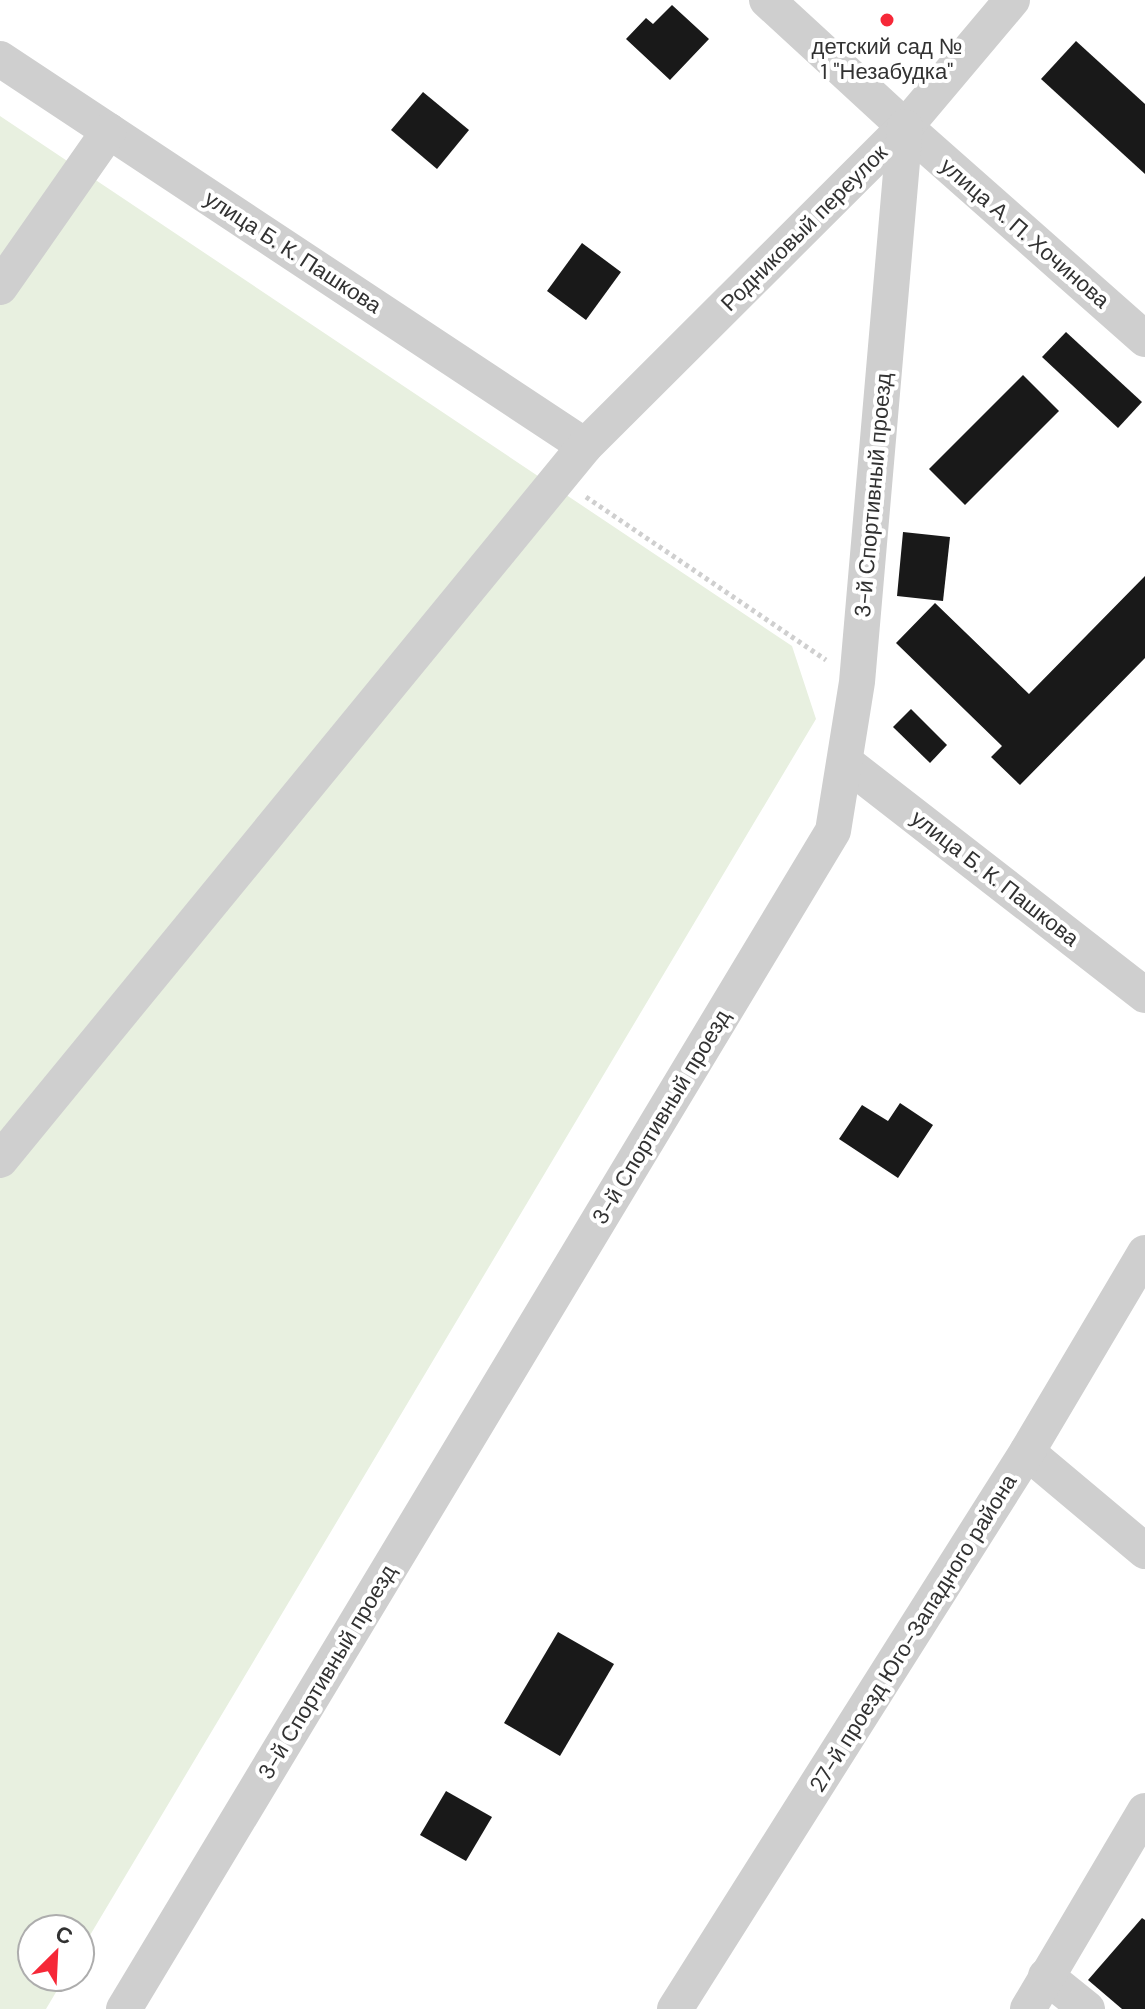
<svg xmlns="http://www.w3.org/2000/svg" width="1145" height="2009" viewBox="0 0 1145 2009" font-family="'DM Sans',sans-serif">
  <rect width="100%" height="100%" fill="#fff"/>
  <path fill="#e8f0e0" d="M0,116L792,646L816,719L80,1952V1929H32V1977H65L46,2009H0Z"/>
  <g fill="#191919">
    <path d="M672,5L709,39L670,80L626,39L646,18L653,24Z"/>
    <path d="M1076,41L1145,104V174L1041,79Z"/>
    <path d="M423,92L469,130L437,169L391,130Z"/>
    <path d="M582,243L621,272L586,320L547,291Z"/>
    <path d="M1066,332L1142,402L1118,428L1042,357Z"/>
    <path d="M1023,375L1059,411L965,505L929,469Z"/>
    <path d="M903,532L950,537L943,601L897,596Z"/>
    <path d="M1145,576V658L1020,785L991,757L1002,746L896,643L935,603L1029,694Z"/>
    <path d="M911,709L947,745L930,763L893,727Z"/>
    <path d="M900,1103L933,1125L898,1178L839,1139L862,1105L888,1121Z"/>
    <path d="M558,1632L614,1664L560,1756L504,1723Z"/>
    <path d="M446,1791L492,1817L466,1861L420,1835Z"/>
    <path d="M1142,1918L1145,1920V2009H1122L1088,1980Z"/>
  </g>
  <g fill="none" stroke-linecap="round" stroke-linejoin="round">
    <path stroke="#cfcfcf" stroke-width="5" stroke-dasharray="4 4" stroke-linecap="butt" d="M586,497L826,660"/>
    <g stroke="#cfcfcf" stroke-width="36">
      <path d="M767,0L905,127L1145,339"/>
      <path d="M0,59L585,446"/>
      <path d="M0,287L109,131"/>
      <path d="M845,762L1145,995"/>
      <path d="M0,1160L585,446L905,127L1012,0"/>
      <path d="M1027,1452L1145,1551"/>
      <path d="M1046,1976L1087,2009"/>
      <path d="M124,2009L833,831L857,682L905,127"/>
      <path d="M675,2009L1027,1452L1145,1253"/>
      <path d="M1028,2009L1145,1811"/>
    </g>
  </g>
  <circle fill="#f62838" stroke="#fff" stroke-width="3" cx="887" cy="20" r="8"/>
  <g text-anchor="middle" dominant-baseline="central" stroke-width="8" stroke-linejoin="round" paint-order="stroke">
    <g font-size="22" fill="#323232" stroke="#fff">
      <text x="887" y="46">детский сад №<tspan x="887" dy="25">1 "Незабудка"</tspan></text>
    </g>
    <g font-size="22" fill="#323232" stroke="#fff">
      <text transform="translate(804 228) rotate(-45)">Родниковый переулок</text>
      <text transform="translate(1025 233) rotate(41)">улица А. П. Хочинова</text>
      <text transform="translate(293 252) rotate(33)">улица Б. К. Пашкова</text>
      <text transform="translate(873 495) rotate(-85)">3-й Спортивный проезд</text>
      <text transform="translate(995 878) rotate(38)">улица Б. К. Пашкова</text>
      <text transform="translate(661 1117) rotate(-59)">3-й Спортивный проезд</text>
      <text transform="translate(913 1633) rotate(-58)">27-й проезд Юго-Западного района</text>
      <text transform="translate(327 1672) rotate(-59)">3-й Спортивный проезд</text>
    </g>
  </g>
  <g transform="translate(56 1953) rotate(24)"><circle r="38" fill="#ffffff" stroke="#adadad" stroke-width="2"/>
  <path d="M0-6L14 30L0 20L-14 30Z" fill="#f62838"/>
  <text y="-12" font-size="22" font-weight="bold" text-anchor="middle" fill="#323232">С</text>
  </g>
</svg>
